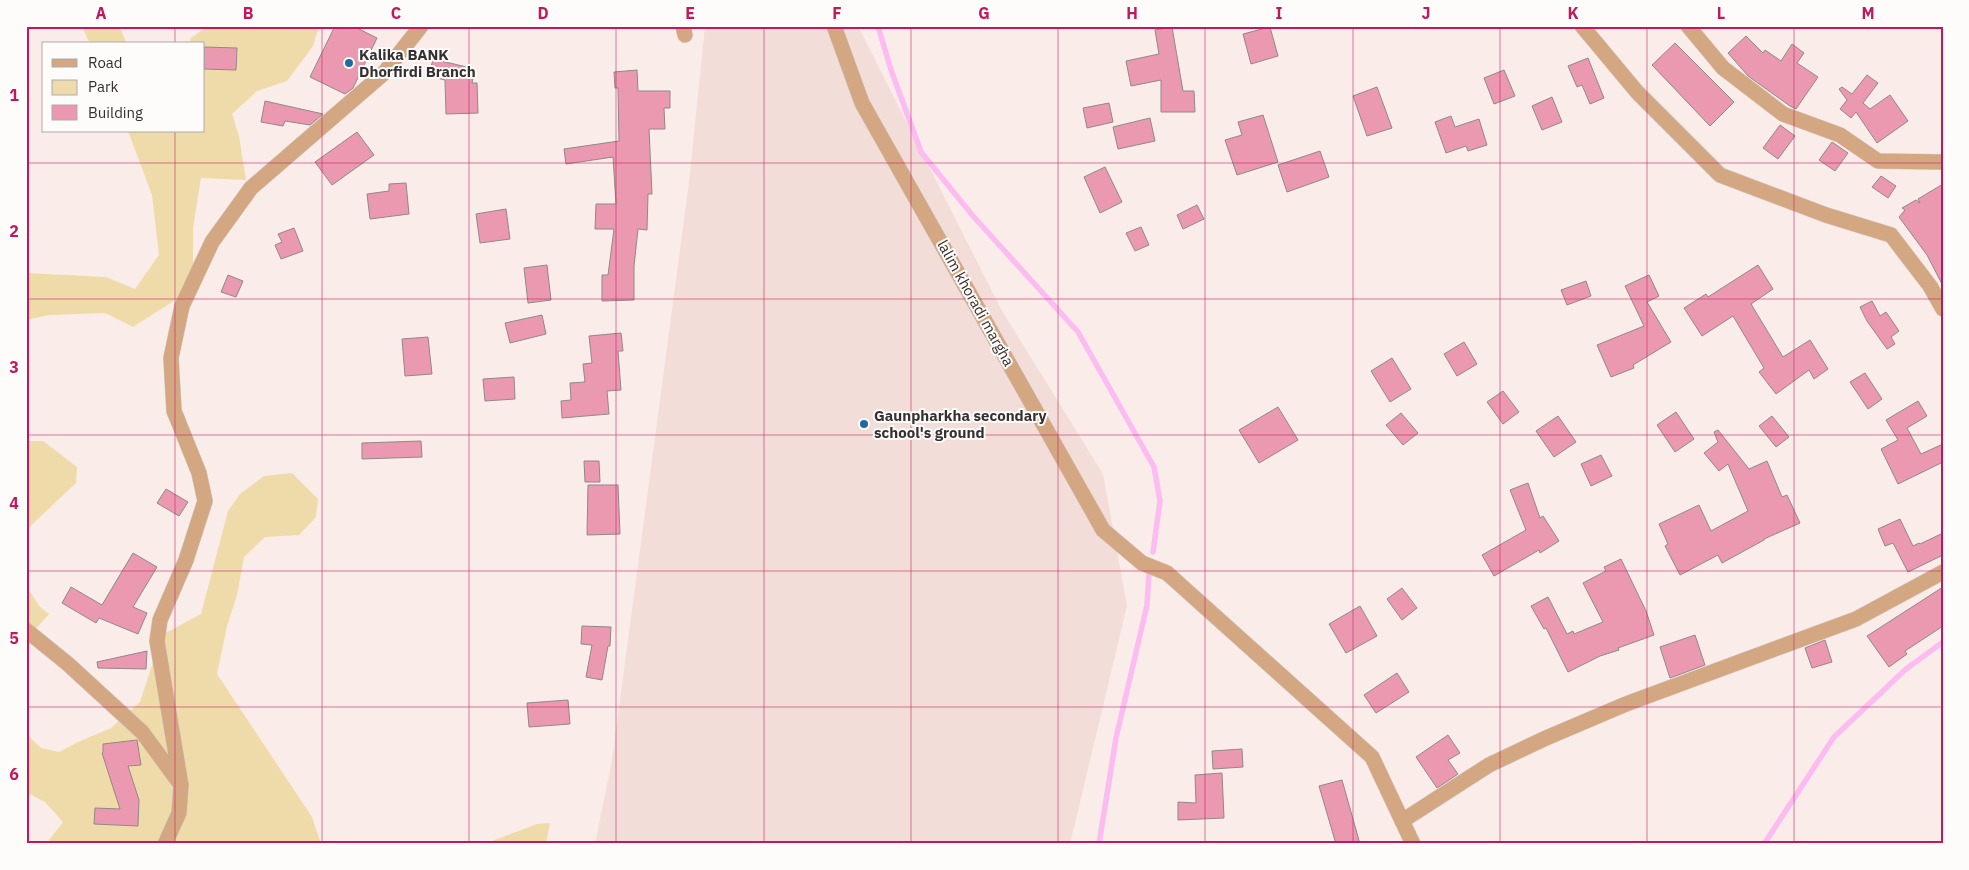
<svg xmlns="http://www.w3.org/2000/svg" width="1969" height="870" viewBox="0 0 1969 870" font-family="'IBM Plex Sans',sans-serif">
  <rect width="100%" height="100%" fill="#f9ece9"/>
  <path fill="#f3ddd9" d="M705,26H858L1002,311L1103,474L1127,606L1070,844H595L612,760L689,182Z"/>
  <g fill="#efdba9">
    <path d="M82,26H119L127,44H90Z"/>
    <path d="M208,26H319L313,46L287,81L257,91L232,114L239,136L246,180L201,178L193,228V273L183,295L133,327L105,313L49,315L26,320V273L106,277L135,289L159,255L152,195L128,131H204V44H189L191,38Z"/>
    <path d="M26,441H43L77,467L76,483L26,530Z"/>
    <path d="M292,473L318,499L316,517L299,535L265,537L244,557L237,595L227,626L217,674L312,817L321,844H46L63,822L45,802L26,792V734L41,748L59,752L78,742L111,728L140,702L162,635L201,614L228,511L240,494L264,476Z"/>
    <path d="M26,586L40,607L49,614L26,640Z"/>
    <path d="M550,823L546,844H484L537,824Z"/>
  </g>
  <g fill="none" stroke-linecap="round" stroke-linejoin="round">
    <g stroke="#fcbcf2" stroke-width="5.5">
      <path d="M878,26L891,70L921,152L973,216L1078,332L1154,467L1160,501L1153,552"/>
      <path d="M1099,844L1116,738L1147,605L1149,573"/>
      <path d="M1764,844L1834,737L1906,669L1943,642"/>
    </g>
  </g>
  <g fill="#ea99b0" stroke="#93878a">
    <path d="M335,26H353L377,38L353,88L345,94L310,77Z"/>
    <path d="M1172,27L1183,91H1194L1195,112H1161V80L1131,86L1126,61L1159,54L1155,30Z"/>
    <path d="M1270,27L1278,56L1251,64L1243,34Z"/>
    <path d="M1746,36L1763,53L1765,50L1781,61L1792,44L1804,53L1797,63L1818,77L1796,109L1790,106L1748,76L1728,53Z"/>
    <path d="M1675,43L1734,102L1710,126L1652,65Z"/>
    <path d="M204,47L237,48L236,70L204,69Z"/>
    <path d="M1588,58L1604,98L1590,104L1582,85L1577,87L1568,66Z"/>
    <path d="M433,59L475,69L472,83H477L478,113L446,114L445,80L429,76Z"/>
    <path d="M637,70L638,91H670V108H664L665,129H649L652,194H648L647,230L638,229L634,266V300L602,301V275H608L614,229H595L596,204H616L613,157L566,164L564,149L619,141L618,88H615L614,72Z"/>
    <path d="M1504,70L1515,96L1494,104L1484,78Z"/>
    <path d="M1867,75L1878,83L1863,103L1870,109L1890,95L1908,121L1877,143L1856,112L1851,118L1840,109L1847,100L1839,89L1842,87L1852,94Z"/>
    <path d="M1377,87L1392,128L1367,136L1353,96Z"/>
    <path d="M1552,97L1562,122L1542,130L1532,106Z"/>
    <path d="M265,101L323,114L310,125L285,121L283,126L261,122Z"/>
    <path d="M1109,103L1113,122L1087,128L1083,108Z"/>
    <path d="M1263,115L1278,162L1237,175L1225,140L1242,135L1238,122Z"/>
    <path d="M1451,116L1455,127L1479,119L1487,145L1468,151L1466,146L1446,153L1435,122Z"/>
    <path d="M1150,118L1155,141L1118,149L1113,127Z"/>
    <path d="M1780,125L1795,136L1778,159L1763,148Z"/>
    <path d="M357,132L374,155L332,185L315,162Z"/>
    <path d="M1832,142L1848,153L1835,171L1819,160Z"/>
    <path d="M1320,151L1329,177L1287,192L1278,165Z"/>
    <path d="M1105,167L1122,202L1100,213L1084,177Z"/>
    <path d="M1881,176L1896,186L1888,198L1872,187Z"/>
    <path d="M406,183L409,214L370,219L367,194L389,191V184Z"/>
    <path d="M1943,184V286L1927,255L1899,217L1905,210L1902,208L1916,200L1920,203L1918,199Z"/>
    <path d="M1197,205L1204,219L1183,229L1177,215Z"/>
    <path d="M506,209L510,239L480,243L476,214Z"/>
    <path d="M1141,227L1149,245L1135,251L1126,233Z"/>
    <path d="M294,228L303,251L281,259L275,245L282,242L278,234Z"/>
    <path d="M547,265L551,300L528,303L524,268Z"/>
    <path d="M1758,265L1773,289L1751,304L1783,357L1810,340L1828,369L1814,379L1809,370L1776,394L1759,372L1764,368L1733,316L1702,336L1684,308L1706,294L1708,297Z"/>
    <path d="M228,275L243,281L236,297L221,292Z"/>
    <path d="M1649,275L1659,296L1647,302L1671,342L1633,365L1634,368L1611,377L1597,345L1644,326L1625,286Z"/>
    <path d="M1586,281L1591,296L1567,305L1561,290Z"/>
    <path d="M1872,301L1880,316L1886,312L1899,331L1891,337L1895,344L1887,349L1867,321L1860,307Z"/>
    <path d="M542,315L546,334L510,343L505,323Z"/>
    <path d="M621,333L623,351H618L621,390L607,391L609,414L562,418L561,401L571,400L570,383L585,382L583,364L592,363L589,336Z"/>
    <path d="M428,337L432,374L405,376L402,339Z"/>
    <path d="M1464,342L1477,364L1457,376L1444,354Z"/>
    <path d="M1392,358L1411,389L1390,402L1371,371Z"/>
    <path d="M1865,373L1882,399L1868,409L1850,382Z"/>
    <path d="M514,377L515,399L485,401L483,379Z"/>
    <path d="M1503,391L1519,412L1503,424L1487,402Z"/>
    <path d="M1918,401L1927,416L1907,428L1921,454L1943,444V462L1898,484L1881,449L1898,440L1886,420Z"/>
    <path d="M1278,407L1298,440L1259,463L1239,430Z"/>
    <path d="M1676,412L1694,439L1675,452L1657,425Z"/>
    <path d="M1401,413L1418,433L1403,445L1386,425Z"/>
    <path d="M1558,416L1576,442L1554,457L1536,431Z"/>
    <path d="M1772,416L1789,437L1776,447L1759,426Z"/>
    <path d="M1718,430L1749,469L1767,461L1782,497L1787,495L1800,523L1764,539V540L1722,563L1718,555L1680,575L1665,546L1668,544L1659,524L1699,505L1711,531L1748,511L1728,464L1719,471L1704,453L1718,442L1714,432Z"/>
    <path d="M421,441L422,457L362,459V443Z"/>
    <path d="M1601,455L1612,476L1591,486L1581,464Z"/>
    <path d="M584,461H599L600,482H585Z"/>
    <path d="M1528,483L1540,518L1543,516L1559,541L1540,553L1539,550L1494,576L1482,555L1526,530L1510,490Z"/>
    <path d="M588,485H618L620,534L587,535Z"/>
    <path d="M166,489L188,502L179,516L157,503Z"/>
    <path d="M1900,519L1913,546L1919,543L1920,544L1943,533V555L1908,572L1893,543L1885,546L1878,529Z"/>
    <path d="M133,553L157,567L133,607L147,613L138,634L99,618L96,623L62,603L71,587L102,605Z"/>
    <path d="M1621,559L1646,611L1654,635L1618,648L1619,650L1600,656L1568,672L1546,628L1544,629L1531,606L1548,597L1567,634L1573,631L1574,634L1603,622L1583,583L1606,571L1604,567Z"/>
    <path d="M1943,587V626L1905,651L1907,654L1889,667L1867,636Z"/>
    <path d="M1402,588L1417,608L1402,620L1387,599Z"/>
    <path d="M1360,606L1377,636L1346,653L1329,624Z"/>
    <path d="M582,626L611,627L610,646H608L602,680L586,677L592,645L581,644Z"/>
    <path d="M1695,635L1705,665L1670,678L1660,647Z"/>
    <path d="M1825,640L1832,662L1812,668L1805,648Z"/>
    <path d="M147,651L146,669L98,668L97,662Z"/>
    <path d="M1397,673L1409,692L1376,713L1364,695Z"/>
    <path d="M568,700L570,724L529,727L527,703Z"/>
    <path d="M1448,735L1460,753L1448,760L1458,774L1437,788L1416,757Z"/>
    <path d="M137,740L141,765L128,766L139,800L138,826L94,824L95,808L120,809L102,753L103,752V744Z"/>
    <path d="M1242,749L1243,767L1213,769L1212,751Z"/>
    <path d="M1222,773L1224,818L1178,820V802L1196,803L1195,775Z"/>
    <path d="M1342,780L1360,844H1336L1319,786Z"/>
  </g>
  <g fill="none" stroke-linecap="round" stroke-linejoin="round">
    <g stroke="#d6cac8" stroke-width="16">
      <g id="minor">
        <path d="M683,26L685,35"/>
        <path d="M834,26L862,103L1103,530L1142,563L1167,573L1372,757L1413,844"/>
        <path d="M1582,26L1637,92L1720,175L1826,215L1891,235L1930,286L1943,309"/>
        <path d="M1688,26L1723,68L1783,114L1840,135L1878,161L1943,162"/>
        <path d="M26,630L68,664L142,732L181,785"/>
        <path d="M1402,821L1489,765L1546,738L1626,704L1856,619L1943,572"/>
      </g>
    </g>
    <g stroke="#d6cac8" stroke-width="16">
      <path id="tertiary" d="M165,844L179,813L181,785L157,641L160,620L186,560L205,501L199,473L174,411L171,358L182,306L212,242L251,188L384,73L421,26"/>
    </g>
    <use href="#minor" stroke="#d4a783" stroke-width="15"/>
    <use href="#tertiary" stroke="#d4a783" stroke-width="15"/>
  </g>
  <path fill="none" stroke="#c2185b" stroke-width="1" stroke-opacity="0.55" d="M175,26V44M322,26V844M469,26V844M616,26V844M764,26V844M911,26V844M1058,26V844M1205,26V844M1353,26V844M1500,26V844M1647,26V844M1794,26V844M175,131V844M26,163H1943M26,299H1943M26,435H1943M26,571H1943M26,707H1943"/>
  <g fill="#216a9d" stroke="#fefcfb" stroke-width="2">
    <circle cx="349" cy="63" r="5"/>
    <circle cx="864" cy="424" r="5"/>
  </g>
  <g text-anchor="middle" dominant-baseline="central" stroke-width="4" stroke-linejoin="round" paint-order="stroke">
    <g font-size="15" font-weight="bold" fill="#35302f" stroke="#fefcfb" text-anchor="start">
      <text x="359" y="54">Kalika BANK<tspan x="359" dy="17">Dhorfirdi Branch</tspan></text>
      <text x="874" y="415">Gaunpharkha secondary<tspan x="874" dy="17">school's ground</tspan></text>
    </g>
    <g font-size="15" fill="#35302f" stroke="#fefcfb">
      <text transform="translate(976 303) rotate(61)">lalim khoradi margha</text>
    </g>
  </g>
  <rect width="1969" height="870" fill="none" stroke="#fefcfb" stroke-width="55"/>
  <rect x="42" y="42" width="162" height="90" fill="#fefcfb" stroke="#aeaaa9"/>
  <rect x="52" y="59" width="25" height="8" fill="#d4a783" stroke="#aeaaa9"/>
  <text x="88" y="68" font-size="15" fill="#35302f">Road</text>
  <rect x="52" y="80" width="25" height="15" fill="#efdba9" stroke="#aeaaa9"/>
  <text x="88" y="92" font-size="15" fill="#35302f">Park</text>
  <rect x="52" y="105" width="25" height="15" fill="#ea99b0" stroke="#aeaaa9"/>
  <text x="88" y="118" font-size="15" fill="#35302f">Building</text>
  <rect x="28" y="28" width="1914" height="814" fill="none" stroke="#c2185b" stroke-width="2"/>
  <g font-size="16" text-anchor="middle" font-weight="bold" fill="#c2185b">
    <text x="101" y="19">A</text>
    <text x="248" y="19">B</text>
    <text x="396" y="19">C</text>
    <text x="543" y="19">D</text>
    <text x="690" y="19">E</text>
    <text x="837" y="19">F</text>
    <text x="984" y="19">G</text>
    <text x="1132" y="19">H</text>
    <text x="1279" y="19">I</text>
    <text x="1426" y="19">J</text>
    <text x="1573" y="19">K</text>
    <text x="1721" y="19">L</text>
    <text x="1868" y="19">M</text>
    <text x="14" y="101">1</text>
    <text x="14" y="237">2</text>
    <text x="14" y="373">3</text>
    <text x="14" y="509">4</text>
    <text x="14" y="644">5</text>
    <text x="14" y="780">6</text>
  </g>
</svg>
